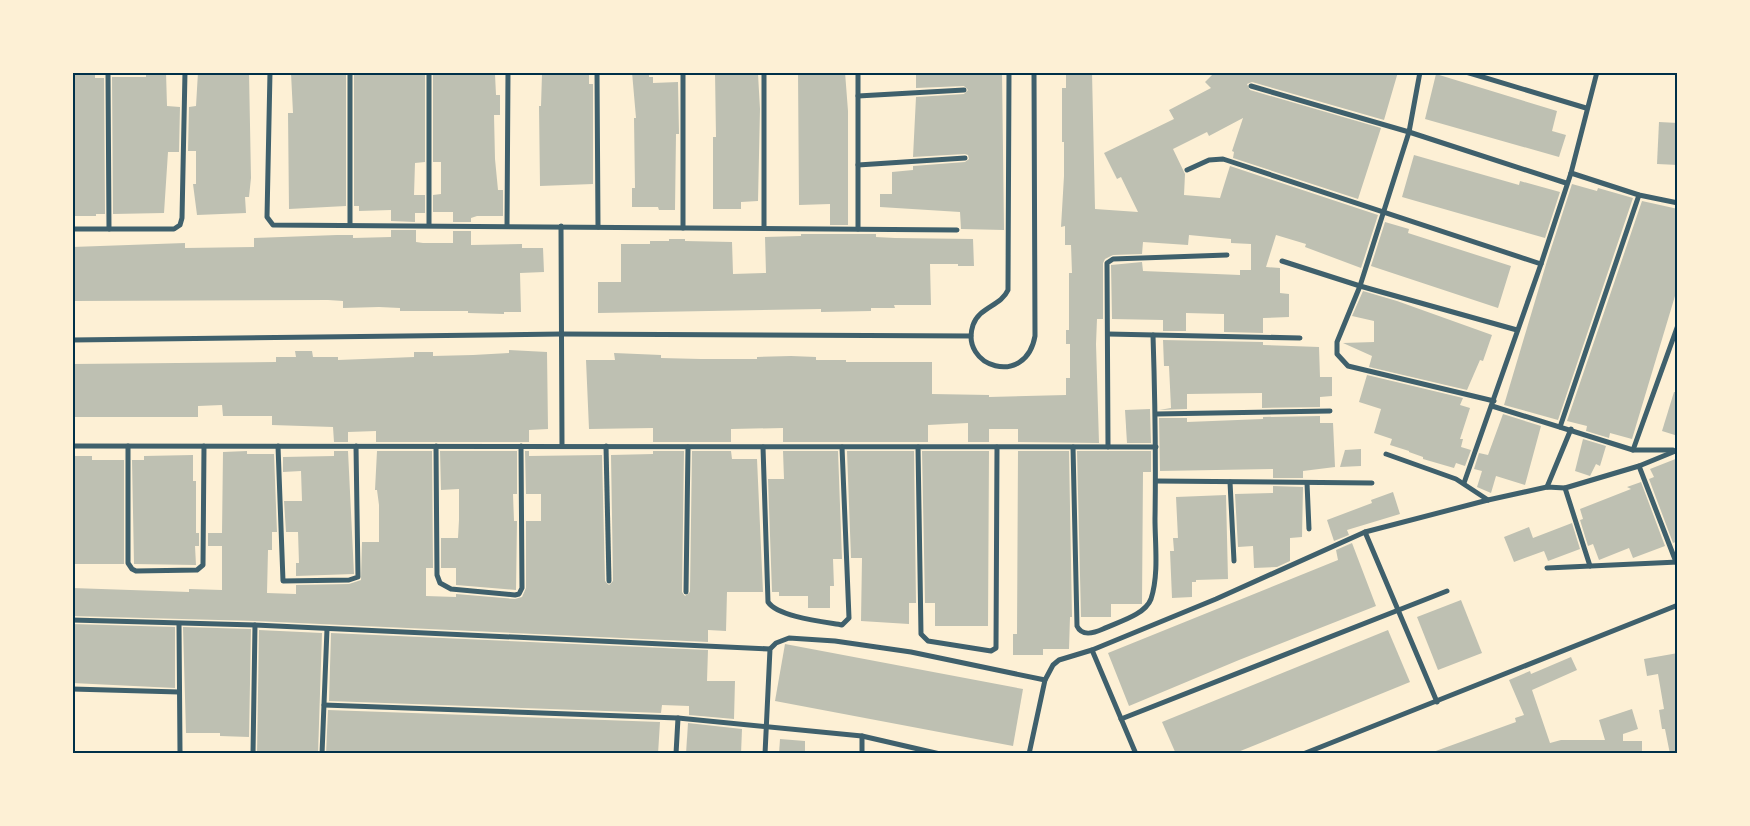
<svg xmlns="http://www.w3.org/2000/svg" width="1750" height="826" viewBox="0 0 1750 826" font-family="'Open Sans',sans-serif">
  <rect width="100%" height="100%" fill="#fdf0d5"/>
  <g fill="#bec0b2">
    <path d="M72,72H95V78H104L105,214H96V216H74Z"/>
    <path d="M146,72H166L167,106L180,107L179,152H168L164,213L113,214L112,77H146Z"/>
    <path d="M198,72H249L251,178L249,197H245L246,213L197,215L193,184H196V151H188L189,107L196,106Z"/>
    <path d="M332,72H346V206L289,209L288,113H293L291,73Z"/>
    <path d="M354,72H420V75H425V162L415,163L414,195H425V213H415V222L391,221V210L359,211V206H354Z"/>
    <path d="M589,72V84H593V184L540,186L539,106H541L542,74Z"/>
    <path d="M632,72H649V77H653V83L678,82L679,134H676L675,210H659L658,207H632V188H635L634,118H636Z"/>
    <path d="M715,72L758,74L760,109L758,201L741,202V209H713V137H716Z"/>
    <path d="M798,72H845L848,111V225H830V204L799,205Z"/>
    <path d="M916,72H1002L1004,230L961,229L960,212L880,207V194H892V172L913,170V166L965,162L969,159L968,155L965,154L913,157L916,97L964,94L968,90L964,86L916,88Z"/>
    <path d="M1066,72H1092L1095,209L1138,212L1121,177L1117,179L1104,153L1174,119L1169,110L1211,88L1205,82L1215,72H1398L1384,120L1252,82L1247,84L1250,90L1381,128L1358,199L1233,158L1234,152L1232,151L1243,118L1209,136L1207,132L1173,149L1185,174L1184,195L1220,198L1230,166L1378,215L1361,268L1305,247L1306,244L1276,235L1266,267L1280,268V293L1289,294V317L1263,318V333L1224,332V314L1186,313V331H1163V320L1112,319L1111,265L1142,262L1143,271L1240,275V270H1251V244L1231,243V239L1189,235L1188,245L1143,242L1142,254L1113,255L1105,259L1103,263V319H1097L1096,344L1099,443L1018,442V429H989V442H968V423L928,425V442H783V428L731,429V442H653V428L589,429L586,360H615L614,353L661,355V358L701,359H757V357L791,356L816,357V360H846V362H932V394L989,395V397L1066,395V378H1070V344H1066V330H1069V273H1072L1071,245H1065V226L1061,227L1064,176V142H1062V88H1066Z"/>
    <path d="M495,74L496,95H500V115H494L495,159L498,190H503V216H477L471,218V222H453V212H433V195L441,194V162H433V75Z"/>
    <path d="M1436,74L1557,111L1552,131L1566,135L1559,157L1425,119Z"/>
    <path d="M1659,122L1678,123V165L1657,164Z"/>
    <path d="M1414,155L1519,185L1520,181L1560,192L1545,238L1402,197Z"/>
    <path d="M1572,184L1597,191L1598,188L1633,198L1558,420L1504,405L1547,261Z"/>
    <path d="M1642,201L1678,209V286L1632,439L1610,433L1609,438L1586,431L1587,426L1567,421Z"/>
    <path d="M1385,222L1409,229L1408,233L1511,266L1498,308L1371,266Z"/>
    <path d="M391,230H416V242L423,243H453V231H471V245L522,244V248H543L544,272L520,273L521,312H504V314L468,313V311H400V308L379,307L343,308V301L328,300L73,301L72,247L185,243V248L254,247V238L337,235H353V238L391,237Z"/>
    <path d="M801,234H876V237L895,238L973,239L974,266H958V264H930L931,305H894L895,308H871V311L821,312V309L598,313V282H621V244H650V241H669V239H685V241L732,242L733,274L766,273L765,237L801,236Z"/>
    <path d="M1363,291L1397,301L1492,335L1483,361L1480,360L1467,390L1369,367L1372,356L1343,343L1374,342V321L1352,316Z"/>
    <path d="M1163,340L1263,342V345L1319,347L1320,377H1332V396L1320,397V407L1262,408V393L1187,394V409L1159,410L1171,408L1169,366H1164Z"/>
    <path d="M509,350L547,352L548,429L529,430V442H376V431L348,432V442H334L333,427L272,425V416H223L222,405L198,406V417H72V364L276,362V357H296L295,351H312L313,357H338V360L414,357V352H433V356L473,355L509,353Z"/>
    <path d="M1367,375L1463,398L1460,405L1470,408L1460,439H1463L1461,447L1471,450L1465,466L1456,463L1454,468L1423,459V457L1409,452V451L1390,445L1392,439L1374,433L1381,409L1359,402Z"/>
    <path d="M1674,392H1678V436L1662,431Z"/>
    <path d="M1150,409L1151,443H1127L1125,410Z"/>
    <path d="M1503,414L1541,426L1525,485L1496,476L1491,493L1477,487L1482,471L1474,469L1479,453L1488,455Z"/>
    <path d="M1320,416V423H1333L1335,467L1303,471V478H1273V469L1160,471L1159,418H1187V422L1263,419V417Z"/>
    <path d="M1583,439L1606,446L1600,466L1596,464L1590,476L1575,471Z"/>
    <path d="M1361,449V466L1340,467L1345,450Z"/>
    <path d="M247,451V454H274L277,532H272V550H268L267,593L296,594V585L349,584L361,580L362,542H379V505L377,490H375L377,451H432L433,568H426V596L456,597V594L515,599L522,597L526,588V521H541V494H526L525,451H529V456L602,455L605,581L609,585L613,581L611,455L653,454V451H684L682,592L685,596L690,592L692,451H731L732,459H757L763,592H727L726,631L708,630V642L255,621L72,616V588L189,592V589L222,590V546H208V533H222L223,452Z"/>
    <path d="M334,451H348L354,574L296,576V563H299L298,532H286L284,501H302L301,471L283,472V457L334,456Z"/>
    <path d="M440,451H517V494H513L514,521H517L516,590L456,585V568H441V538H458L459,520V489L441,490Z"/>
    <path d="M783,451H838L842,559H833L834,586H830V608H808V596H779V592H772L768,479H784Z"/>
    <path d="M847,451H914L916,603H909V624L861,621L862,558H851Z"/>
    <path d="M922,451H989L988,626H935V603H925Z"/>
    <path d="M1018,451H1069L1072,617H1070L1069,649H1043V655H1013V634H1017Z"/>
    <path d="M1077,451H1151V472H1143L1142,604H1111V617H1081Z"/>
    <path d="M193,455V481H196V533H199V546H195L196,565L134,564L132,460H144V456Z"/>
    <path d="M72,456H92V460H124V564H72Z"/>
    <path d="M1678,458V541L1673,543L1649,479L1654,477L1650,469Z"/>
    <path d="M1641,482L1665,546L1633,558L1629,548L1599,560L1593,544L1588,546L1580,520L1583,519L1580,509L1631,489L1627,487Z"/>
    <path d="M1273,486L1303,487L1302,537L1290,538V561L1277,567L1254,568L1253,546L1238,547L1235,494L1273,493Z"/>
    <path d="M1393,492L1400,514L1347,530L1349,535L1334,541L1327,520L1372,503L1371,500Z"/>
    <path d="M1226,495L1228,579L1196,580V582H1192V597L1172,598L1170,551H1174L1173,538H1178L1176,497Z"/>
    <path d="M1572,523L1580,549L1548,561L1544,551L1514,562L1504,537L1529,527L1533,538Z"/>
    <path d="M1352,543L1376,606L1239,660L1129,706L1108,653L1338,560L1336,550Z"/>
    <path d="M1461,600L1482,653L1438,670L1417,617Z"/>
    <path d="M72,624L175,627V688L72,683Z"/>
    <path d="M183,627L251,629L249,737L220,736V733H186Z"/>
    <path d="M259,630L322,633L318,754H257Z"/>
    <path d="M1388,630L1410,682L1233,754H1176L1162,722Z"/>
    <path d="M331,633L708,650L707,681H735L734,719L689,715V706L662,705L661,713L329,701Z"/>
    <path d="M785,644L1023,689L1013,746L775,701Z"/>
    <path d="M1678,653V754H1670L1665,729H1662L1659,710L1664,709L1658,674L1647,676L1644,659Z"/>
    <path d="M1571,657L1577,670L1532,690L1550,743L1561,740H1605L1599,720L1632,709L1638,729L1623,734V741H1642V754H1433V752L1516,722L1515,718L1524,715L1509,680L1530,671L1531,674Z"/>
    <path d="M328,710L660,722L658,754H326Z"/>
    <path d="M688,723L742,729L741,754H686Z"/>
    <path d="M780,739L805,741V754H779Z"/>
  </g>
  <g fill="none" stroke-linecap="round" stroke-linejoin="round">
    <g stroke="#3f606c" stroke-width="5">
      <path d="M108,72L109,229"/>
      <path d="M270,72L267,217L273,225L957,230"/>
      <path d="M350,72V224"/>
      <path d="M597,72L598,227"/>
      <path d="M683,72V228"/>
      <path d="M764,72V228"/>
      <path d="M1009,72L1008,290C1001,306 979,307 973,325C959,367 1026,388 1035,336L1034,72"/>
      <path d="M1420,72L1409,132L1360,286L1337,342V354L1348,366L1494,401"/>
      <path d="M1466,72L1586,108"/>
      <path d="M1251,86L1409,132L1566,183"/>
      <path d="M858,96L964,90"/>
      <path d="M858,165L965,158"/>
      <path d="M1187,170L1209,160L1223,159L1541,264"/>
      <path d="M1571,173L1639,195L1678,203"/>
      <path d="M429,225V72"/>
      <path d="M507,226L508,72"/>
      <path d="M561,226L562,446"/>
      <path d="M72,229H174L180,225L182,218L185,72"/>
      <path d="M858,229V72"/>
      <path d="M1282,261L1360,286L1517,330"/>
      <path d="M1108,334L1300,338"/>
      <path d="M72,340L561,334L971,336"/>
      <path d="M1492,406L1633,450H1673"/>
      <path d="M1156,414L1330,411"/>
      <path d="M1560,427L1639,195"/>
      <path d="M72,446L1156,447"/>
      <path d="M128,446V563L132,569L136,571L197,570L203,565L204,446"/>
      <path d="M278,446L283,581L349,580L358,577L356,446"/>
      <path d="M436,446L437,575L440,583L451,589L515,595L519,594L522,588L521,446"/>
      <path d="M606,446L609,581"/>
      <path d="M763,447L768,602C778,617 825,622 842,625L849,618L842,447"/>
      <path d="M918,447L921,634L928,641L991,651L996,648L997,447"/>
      <path d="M1073,447L1077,626C1082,637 1094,633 1103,629C1118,622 1145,615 1151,599C1159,574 1155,544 1155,519C1156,457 1155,397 1153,335"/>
      <path d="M1108,447L1107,263L1113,259L1227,255"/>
      <path d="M1633,450L1678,325"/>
      <path d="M1386,454L1456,479L1488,500"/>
      <path d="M1639,466L1676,562"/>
      <path d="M1156,481L1372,483"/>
      <path d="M1230,482L1234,561"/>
      <path d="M1307,483L1309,529"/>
      <path d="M1464,483L1541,264L1571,173L1597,72"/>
      <path d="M1547,487L1571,429"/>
      <path d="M1565,488L1590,566"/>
      <path d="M1365,532L1437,702"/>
      <path d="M1547,568L1678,562"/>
      <path d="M686,592L688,447"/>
      <path d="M72,620L255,625L770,649"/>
      <path d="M179,624L180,752L183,754"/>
      <path d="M1092,650L1136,754"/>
      <path d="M72,689L179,692"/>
      <path d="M324,705L678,718L862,736L940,754"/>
      <path d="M1121,719L1447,591"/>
      <path d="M862,736V754"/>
      <path d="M253,754L255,625"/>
      <path d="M322,754L327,629"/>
      <path d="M676,754L678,718"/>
      <path d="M765,754L770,649L776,643L789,638L835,641L911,652L1045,680"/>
      <path d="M1029,754L1045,680L1053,665L1059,660L1092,650L1216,599L1365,532L1488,500L1547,487L1565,488L1639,466L1678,450"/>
      <path d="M1303,754L1678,605"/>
    </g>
  </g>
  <rect width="1750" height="826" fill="none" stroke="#fdf0d5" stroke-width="148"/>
  <rect x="74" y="74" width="1602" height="678" fill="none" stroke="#003049" stroke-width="2"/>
</svg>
